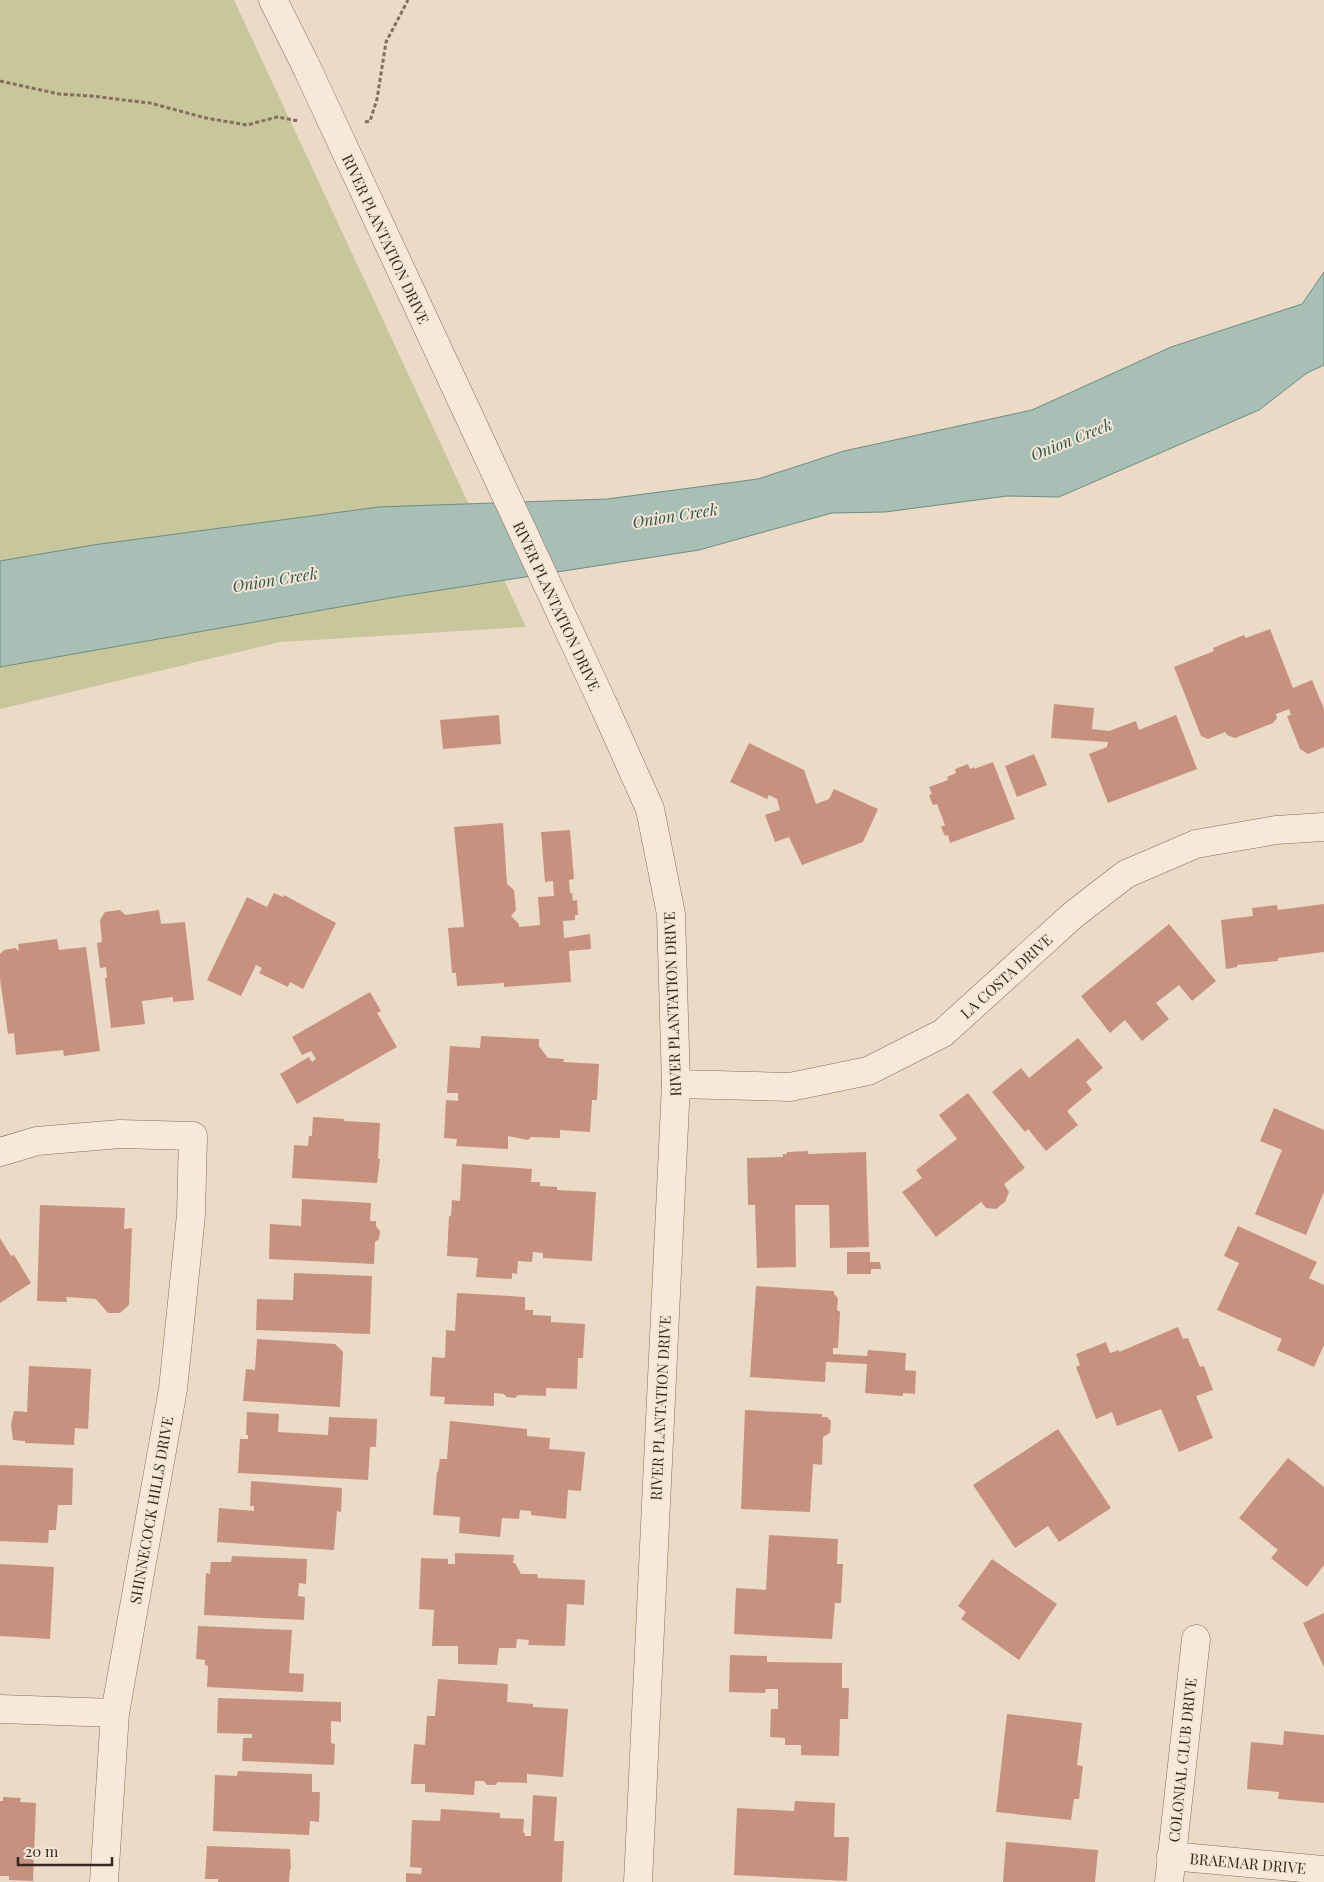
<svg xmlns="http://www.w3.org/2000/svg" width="1324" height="1882" viewBox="0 0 1324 1882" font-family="'Playfair Display',serif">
  <rect width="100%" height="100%" fill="#ebdac6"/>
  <path fill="#c8c69b" d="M0,0H234L526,627L280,642L0,709Z"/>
  <path fill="#a7bfb4" stroke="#6f8c80" d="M1324,272V365L1307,373L1259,410L1059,497L1007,496L885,512L832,513L699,550L396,597L0,667V561L93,545L379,507L607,499L758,479L844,451L1032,410L1171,347L1302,304Z"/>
  <g fill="#c6927f">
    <path d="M1270,629L1293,688L1312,680L1324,709V747L1308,754L1300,749L1287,716L1291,715L1289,709L1276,714L1277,718L1273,723L1235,738L1227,735L1225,732L1208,739L1201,736L1174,667L1214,651L1213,648L1244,635L1246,638Z"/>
    <path d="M1054,704L1094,708L1092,729L1109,731L1136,721L1139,730L1176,715L1197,769L1108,803L1089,754L1107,747L1108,742L1051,738Z"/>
    <path d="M499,715L501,744L443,749L440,720Z"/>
    <path d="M749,743L804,770L816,804L829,799L834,789L878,809L863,842L802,865L789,837L775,842L765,815L780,810L777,799L769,795L767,799L730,782Z"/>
    <path d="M1034,754L1047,785L1017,797L1005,766Z"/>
    <path d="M993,762L1015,819L950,843L948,835L945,836L941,827L945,825L937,804L933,805L929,795L932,794L929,787L948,780L947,777L956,773L955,769L968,764L970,769L974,767V769Z"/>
    <path d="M503,823L507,884L514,890L516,910L511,916L519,924V927L540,925L538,897L554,896L553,881L545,882L541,832L570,830L574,879L569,880L570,893H572L573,901L577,900L578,915H575V920L563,921L564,938L590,934L591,949L569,951L571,982L504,987V983L457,986L456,973H452L448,928L464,927L454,827Z"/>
    <path d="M274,893L283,897L284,895L336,923L303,989L290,982L288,987L259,973L262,968L256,965L241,996L207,980L247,897L267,907Z"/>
    <path d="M1324,904V952L1278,958V961L1237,965V967L1226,969L1221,920L1253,916L1252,908L1277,905L1278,910Z"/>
    <path d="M120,910L125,915L159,910L161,924L185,922L194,1000L173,1002V997L142,1001L145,1024L111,1028L105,978H107L106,967L100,968L97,943L102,942L100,920L105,912Z"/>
    <path d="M1169,924L1216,981L1192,1001L1179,985L1156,1003L1169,1019L1142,1041L1125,1020L1110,1033L1081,996Z"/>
    <path d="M57,939L59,950L86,947L100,1051L64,1056L63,1050L16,1055L14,1033L8,1034L0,979V954L4,950L15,948L19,951L18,944Z"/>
    <path d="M370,992L381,1011L377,1013L397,1047L297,1104L280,1074L309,1057L312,1062L316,1059L311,1051L302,1055L292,1037Z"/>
    <path d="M481,1036L539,1039V1046L548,1058L564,1059L563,1062L599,1064L597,1100H592L590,1132L560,1130V1138L531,1137L528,1140L508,1136V1149L456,1146L457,1139L444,1138L446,1100L458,1101V1093H447L450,1046L480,1048Z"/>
    <path d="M1078,1038L1103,1068L1086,1082L1092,1090L1067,1111L1078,1125L1046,1151L1028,1129L1025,1132L992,1092L1021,1068L1029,1078Z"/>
    <path d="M968,1093L1025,1168L1004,1184L1009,1192L1005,1202L996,1209L986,1208L981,1202L936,1237L902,1192L922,1178L916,1170L957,1139L939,1115Z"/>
    <path d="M1274,1108L1324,1130V1192L1306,1235L1255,1214L1282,1150L1260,1141Z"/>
    <path d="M313,1117L344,1119V1121L380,1123L378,1159H380L377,1183L292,1178L294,1145L308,1146L309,1136H312Z"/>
    <path d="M808,1151V1154L866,1152L869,1247L830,1248L829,1205H795L796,1267L757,1268L755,1205H748L747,1158L783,1157V1154H787V1152Z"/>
    <path d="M462,1164L532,1169L531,1182H540V1186L557,1187V1190L596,1192L592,1261L543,1258V1253L533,1252L532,1262L518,1261L517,1274L512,1273V1279L476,1277L478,1258L447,1256L449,1216H451L452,1200L460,1201Z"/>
    <path d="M302,1199L371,1203L370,1221H376V1226L380,1231L379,1239L375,1242L374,1264L269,1259L270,1224L301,1226Z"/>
    <path d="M40,1205L125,1208L124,1229L132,1228L129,1305L120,1313H108L96,1299L66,1297L67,1302L37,1301Z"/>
    <path d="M1238,1226L1317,1262L1309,1278L1324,1285V1345L1314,1367L1277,1350L1282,1339L1217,1310L1239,1263L1224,1256Z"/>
    <path d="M0,1238L11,1256L14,1255L31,1283L0,1303Z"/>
    <path d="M847,1252H870V1262H880L881,1269H871V1274H847Z"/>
    <path d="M294,1273L372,1276L370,1334L256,1330L257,1299L293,1300Z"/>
    <path d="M756,1286L834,1291V1294L838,1298L837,1310L840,1312L838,1348H833V1354L867,1356L868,1350L906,1353L905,1370L916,1371L915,1394L903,1393V1396L865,1393L867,1364L826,1362L825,1382L750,1377Z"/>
    <path d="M457,1293L525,1297V1310H533V1315L551,1316V1322L585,1324L583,1358H578L577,1389L546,1388V1396L518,1395L515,1398L507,1397L504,1394L494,1393V1406L444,1404L445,1397L430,1396L432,1357L445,1358L446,1330L455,1331Z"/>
    <path d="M1178,1327L1183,1339L1188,1338L1200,1367L1204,1366L1213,1390L1196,1396L1213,1438L1179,1452L1161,1409L1117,1426L1112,1412L1096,1419L1076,1367L1080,1365L1076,1354L1106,1342L1110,1353L1119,1350V1352Z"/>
    <path d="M257,1339L335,1344L343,1352L340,1407L243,1401L246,1369L255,1370Z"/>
    <path d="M29,1366L91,1369L88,1429L75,1428L74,1445L25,1443V1441L13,1440L11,1425L14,1411L27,1412Z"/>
    <path d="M745,1410L822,1414V1417H827L831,1421L830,1433L823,1437L822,1465L813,1464L810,1512L741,1509Z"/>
    <path d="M247,1412L279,1414L278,1432L328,1435L329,1417L377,1419L376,1447H370L368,1480L238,1473L240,1439H248V1435H246Z"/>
    <path d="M450,1421L527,1429V1436L550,1438L549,1449L585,1452L581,1491L568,1490L566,1519L531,1515V1511L520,1510L519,1519L502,1518L500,1537L459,1533L460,1517L433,1515L437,1472H438L440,1459H447Z"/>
    <path d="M1058,1429L1111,1508L1059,1542L1048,1526L1015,1548L973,1485Z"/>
    <path d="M1288,1458L1324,1487V1565L1307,1587L1271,1558L1278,1550L1239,1518Z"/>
    <path d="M0,1465L73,1468L72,1505H58L56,1530H49L48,1543L0,1541Z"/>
    <path d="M251,1481L342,1488L341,1512L337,1511L334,1550L217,1542L219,1508L254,1511V1506H250Z"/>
    <path d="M769,1535L838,1539L837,1564H843L841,1603H835L832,1639L734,1634L736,1588L766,1590Z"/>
    <path d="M455,1553L514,1555L513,1563H515L521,1574H537L538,1578L585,1580L584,1605L567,1604L565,1646L528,1645L529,1640L517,1639L516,1648H499L497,1665L458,1664V1646H432L434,1610L419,1609L421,1558L448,1559V1564H455Z"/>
    <path d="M232,1556L307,1559L306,1584L299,1583L298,1596L305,1597L304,1620L204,1615L206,1573L210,1574L211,1562H231Z"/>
    <path d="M992,1559L1057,1604L1019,1660L961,1619L966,1612L958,1606Z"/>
    <path d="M0,1564L54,1567L50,1639L0,1636Z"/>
    <path d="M1324,1613V1667L1303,1623Z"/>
    <path d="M198,1626L292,1630L289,1673L304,1674L303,1692L207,1687L208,1666L205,1665V1660L196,1659Z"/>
    <path d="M730,1655L767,1656V1662L842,1663V1688H849L848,1719H840L839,1756L801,1755V1745H785V1738L770,1737L771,1709H778V1689H766L765,1693L729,1692Z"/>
    <path d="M438,1679L508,1684L507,1702L533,1704V1707L568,1709L563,1777L527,1774V1783L498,1782L495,1785H487L484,1781H475L474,1795L425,1792V1784H411L414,1744L425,1745L427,1716H435Z"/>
    <path d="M218,1698L341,1702V1722L331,1721V1743L335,1744L334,1765L242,1761L243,1738H252V1734L217,1733Z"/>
    <path d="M1007,1714L1082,1723L1077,1765L1083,1766L1079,1799H1074L1071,1820L996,1812Z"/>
    <path d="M1284,1731L1324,1735V1803L1278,1799L1279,1792L1247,1789L1251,1742L1283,1745Z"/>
    <path d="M238,1771L312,1774V1792H320L319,1822L310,1821L309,1835L213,1831L215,1775L237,1776Z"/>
    <path d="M533,1795L557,1797L554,1841H564L562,1882H406V1873L421,1874L422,1868L410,1867L412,1820L440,1821L441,1809L500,1813V1818L524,1819L523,1833H525V1836H531Z"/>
    <path d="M3,1797L21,1798L20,1802L36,1803L33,1881L9,1880V1876H0V1801H3Z"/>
    <path d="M795,1801L835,1803L834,1837H849L847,1881L734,1875L737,1808L794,1811Z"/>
    <path d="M1006,1842L1098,1850L1095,1882H1003Z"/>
    <path d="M207,1846L290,1849L291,1869H290L289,1882H218V1879H205Z"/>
  </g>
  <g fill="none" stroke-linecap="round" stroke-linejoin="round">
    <g stroke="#856c5d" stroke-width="29">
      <g id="street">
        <path d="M273,0L306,66"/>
        <path d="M604,706L650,809L671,914L676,1084L638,1882"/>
        <path d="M676,1084L790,1087L868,1071L943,1033L1073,915L1126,874L1196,844L1276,830L1324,827"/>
        <path d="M0,1152L37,1141L120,1134L193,1136L191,1215L173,1389L115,1713L104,1882"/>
        <path d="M0,1709L115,1713"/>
        <path d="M1171,1856L1324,1870"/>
        <path d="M1169,1882L1196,1639"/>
      </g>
    </g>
    <g stroke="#856c5d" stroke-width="3" stroke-dasharray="4 2.5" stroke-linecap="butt">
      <path d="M0,81L59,94L91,96L150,103L206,118L247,125L277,117L299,121"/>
      <path d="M365,122L370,121L377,99L386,42L408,0"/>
    </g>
    <use href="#street" stroke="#f6e9d9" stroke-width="28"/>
    <g stroke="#856c5d" stroke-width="29" stroke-linecap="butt">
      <path id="street-bridge" d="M306,66L604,706"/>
    </g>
    <use href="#street-bridge" stroke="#f6e9d9" stroke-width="28"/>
  </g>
  <g text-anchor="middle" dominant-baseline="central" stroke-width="4" stroke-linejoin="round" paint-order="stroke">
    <g font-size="15" fill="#362720" stroke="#f3e6d5">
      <text transform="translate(386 239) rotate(65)">RIVER PLANTATION DRIVE</text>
      <text transform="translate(557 606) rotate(65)">RIVER PLANTATION DRIVE</text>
      <text transform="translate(1006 976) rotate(-42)">LA COSTA DRIVE</text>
      <text transform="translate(672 1004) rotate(-92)">RIVER PLANTATION DRIVE</text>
      <text transform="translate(660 1408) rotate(-87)">RIVER PLANTATION DRIVE</text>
      <text transform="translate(151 1510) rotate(-80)">SHINNECOCK HILLS DRIVE</text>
      <text transform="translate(1182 1760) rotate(-84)">COLONIAL CLUB DRIVE</text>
      <text transform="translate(1248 1863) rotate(5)">BRAEMAR DRIVE</text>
    </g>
    <g font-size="16" font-style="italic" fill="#31554d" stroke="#f3e6d5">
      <text transform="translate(1071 439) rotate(-22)">Onion Creek</text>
      <text transform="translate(675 515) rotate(-9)">Onion Creek</text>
      <text transform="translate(275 579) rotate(-9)">Onion Creek</text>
    </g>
  </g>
  <path d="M18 1857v8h94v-8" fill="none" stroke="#362720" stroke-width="2.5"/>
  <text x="25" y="1857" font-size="15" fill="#362720" stroke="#f3e6d5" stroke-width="4" paint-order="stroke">20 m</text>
</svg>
